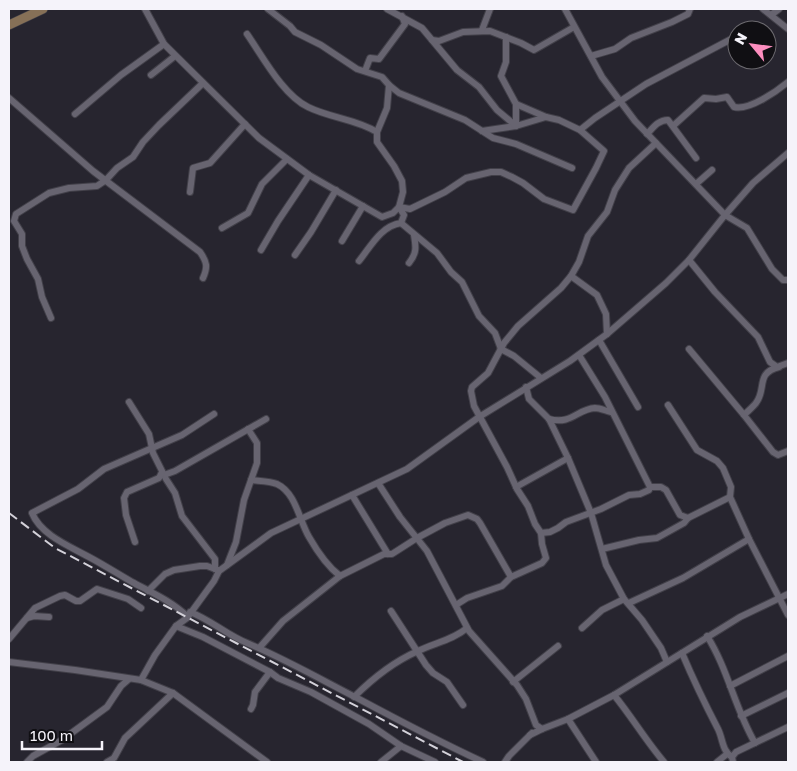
<svg xmlns="http://www.w3.org/2000/svg" width="797" height="771" viewBox="0 0 797 771" font-family="'Golos Text',sans-serif">
  <rect width="100%" height="100%" fill="#27252f"/>
  <g fill="none" stroke-linecap="round" stroke-linejoin="round">
    <g stroke="#424049" stroke-width="8">
      <g id="street">
        <path d="M145,9L164,44L259,138L309,175L382,217L393,213L399,207L410,209L445,192L466,178L491,172H501L512,177L523,183L544,199L573,210L596,168L604,151L580,130L559,120L546,117L516,126L482,131"/>
        <path d="M268,9L290,26L295,32L321,45L357,69L382,77L389,85L387,108L377,132V142L394,166L402,181L403,192L399,207L404,215L401,223C381,226 371,246 359,261"/>
        <path d="M387,9L422,28L432,40L439,41L463,32L490,31L521,43L534,50L574,27"/>
        <path d="M565,9L602,77L635,121L725,215L747,228L772,269L783,280H788"/>
        <path d="M763,9L788,29"/>
        <path d="M771,15L779,9"/>
        <path d="M482,30L490,9"/>
        <path d="M247,34C263,57 283,95 308,107C330,118 356,119 377,132"/>
        <path d="M506,37V62L501,76L516,104L546,117"/>
        <path d="M432,40L457,70L479,87L497,110L516,126V104"/>
        <path d="M591,56L615,49L631,38L672,22L688,14L690,9"/>
        <path d="M365,71L370,58L379,59L405,24L402,16"/>
        <path d="M151,75L175,56"/>
        <path d="M389,85L399,93L465,120L493,138L516,144L572,168"/>
        <path d="M9,98L93,171L200,252C207,262 208,267 203,278"/>
        <path d="M75,114L121,75L164,44"/>
        <path d="M673,126L704,98L716,99L727,97L734,107C749,111 777,91 788,82"/>
        <path d="M580,130L595,118L646,84L737,36"/>
        <path d="M647,134C653,128 658,120 668,120L696,158"/>
        <path d="M696,184L712,170"/>
        <path d="M190,192L193,168L210,163L245,124"/>
        <path d="M401,223L437,253L451,272L462,282L479,316L495,333L501,349L514,356L541,378"/>
        <path d="M222,228L248,213L262,184L287,159"/>
        <path d="M342,241L363,206"/>
        <path d="M261,250L278,221L309,175"/>
        <path d="M295,255L311,232L336,190"/>
        <path d="M689,260L715,292L758,337L770,362L777,367L788,363"/>
        <path d="M409,263C417,253 416,247 414,235"/>
        <path d="M571,276L597,295L606,314L607,334"/>
        <path d="M51,318L42,297L38,279L27,259L22,246V234L14,221L16,214L49,193L69,188L97,186L106,180L117,168L133,157L143,142L159,125L203,83"/>
        <path d="M599,340L638,407"/>
        <path d="M689,349L744,415L773,452L778,455L788,451"/>
        <path d="M579,355L605,397L650,487"/>
        <path d="M526,387L529,399L549,419L568,458L591,513L606,565L624,599L642,620L661,648L667,662"/>
        <path d="M129,402L149,434L153,453L166,479L175,493L182,516L215,559V569"/>
        <path d="M668,405L697,450L717,461L723,468L731,487L730,497L749,539L788,615"/>
        <path d="M744,415C748,411 753,407 756,403C767,389 755,373 779,367"/>
        <path d="M549,419C572,425 577,409 595,408C600,408 606,411 611,412"/>
        <path d="M164,475L175,471L266,419"/>
        <path d="M251,480C259,481 270,481 277,484C296,493 299,520 309,537C317,551 327,566 340,576"/>
        <path d="M378,483L400,517L427,551L469,631L517,685L526,699L536,725L542,729"/>
        <path d="M516,487L568,458"/>
        <path d="M352,495L388,554"/>
        <path d="M541,533L550,532L558,528L566,522L601,509L629,495L640,494L649,490L650,487H661L666,490L680,515L688,518"/>
        <path d="M135,542L126,515L124,498L127,492L159,478L162,472"/>
        <path d="M602,549L639,540L657,538L684,523L688,518L730,497"/>
        <path d="M227,565L236,542L244,500L257,463V443L248,429"/>
        <path d="M148,591L165,574L174,570L200,566H207L218,570"/>
        <path d="M629,603L683,578L749,539"/>
        <path d="M456,605L467,598L502,586L511,577L542,563L546,558L542,544L541,533L535,524L528,506L517,489L507,467L474,406L471,391L472,387L488,373L504,343L518,326L561,288L571,276L579,262L588,236L607,212L615,190L629,168L656,143"/>
        <path d="M391,611L426,665L433,673L447,682L463,705"/>
        <path d="M190,612C211,620 227,635 247,643C285,659 320,679 357,698C398,720 440,742 483,762"/>
        <path d="M188,617C173,602 151,592 132,582C118,574 104,565 89,557C69,546 41,535 32,513L78,489L104,469L182,435L214,414"/>
        <path d="M27,618L34,616L49,617"/>
        <path d="M176,626L203,637L270,672L278,678L311,692L369,724L401,746L435,762"/>
        <path d="M582,628L602,610L624,599"/>
        <path d="M707,636C728,669 735,709 755,743"/>
        <path d="M9,639L35,608L60,596L65,595L76,601H80L97,589L128,599L141,608"/>
        <path d="M260,647L283,621L340,576L384,554H392L417,538L445,523L468,515L477,519L480,523L511,577"/>
        <path d="M682,653C693,679 705,704 718,729C723,739 722,751 732,757"/>
        <path d="M9,662L75,670L141,680L173,693L267,762"/>
        <path d="M141,680L155,655L176,626L187,618L214,581L219,571L271,533L407,469L479,417L570,361L607,334L666,283L689,260L725,215L753,183L788,153"/>
        <path d="M513,682L558,646"/>
        <path d="M730,686L788,656"/>
        <path d="M614,695C632,717 646,741 664,762"/>
        <path d="M354,697C373,678 393,662 418,651C434,643 453,640 467,628"/>
        <path d="M251,709L253,705L255,692L270,672"/>
        <path d="M741,716L788,693"/>
        <path d="M568,719L596,762"/>
        <path d="M530,735L542,729L568,719L614,695L740,617L788,594"/>
        <path d="M27,762L33,756L62,740L107,707L121,686L129,679"/>
        <path d="M107,762L114,758L125,738L173,693"/>
        <path d="M381,762L401,746"/>
        <path d="M505,762L509,756L532,733"/>
        <path d="M717,762L727,754"/>
        <path d="M733,762L732,757L736,752L788,727"/>
      </g>
    </g>
    <g stroke="#424049" stroke-width="10">
      <path id="secondary" d="M9,25L43,9"/>
    </g>
    <use href="#street" stroke="#676470" stroke-width="6"/>
    <use href="#secondary" stroke="#867057" stroke-width="9"/>
    <path stroke="#d3d1d9" stroke-width="2" stroke-dasharray="10 5" stroke-linecap="butt" d="M9,513L55,548L463,762"/>
  </g>
  <rect width="797" height="771" fill="none" stroke="#f5f3fa" stroke-width="20"/>
  <g transform="translate(752 45) rotate(299)"><circle r="24" fill="#100f13" stroke="#6c6a6f"/>
  <path d="M0-4L9 19L0 12L-9 19Z" fill="#fd8ebf"/>
  <text y="-8" font-size="14" font-weight="bold" text-anchor="middle" fill="#f5f3fa">N</text>
  </g>
  <path d="M22 741v8h80v-8" fill="none" stroke="#f5f3fa" stroke-width="2.5"/>
  <text x="30" y="741" font-size="15" fill="#f5f3fa" stroke="#100f13" stroke-width="4" paint-order="stroke">100 m</text>
</svg>
